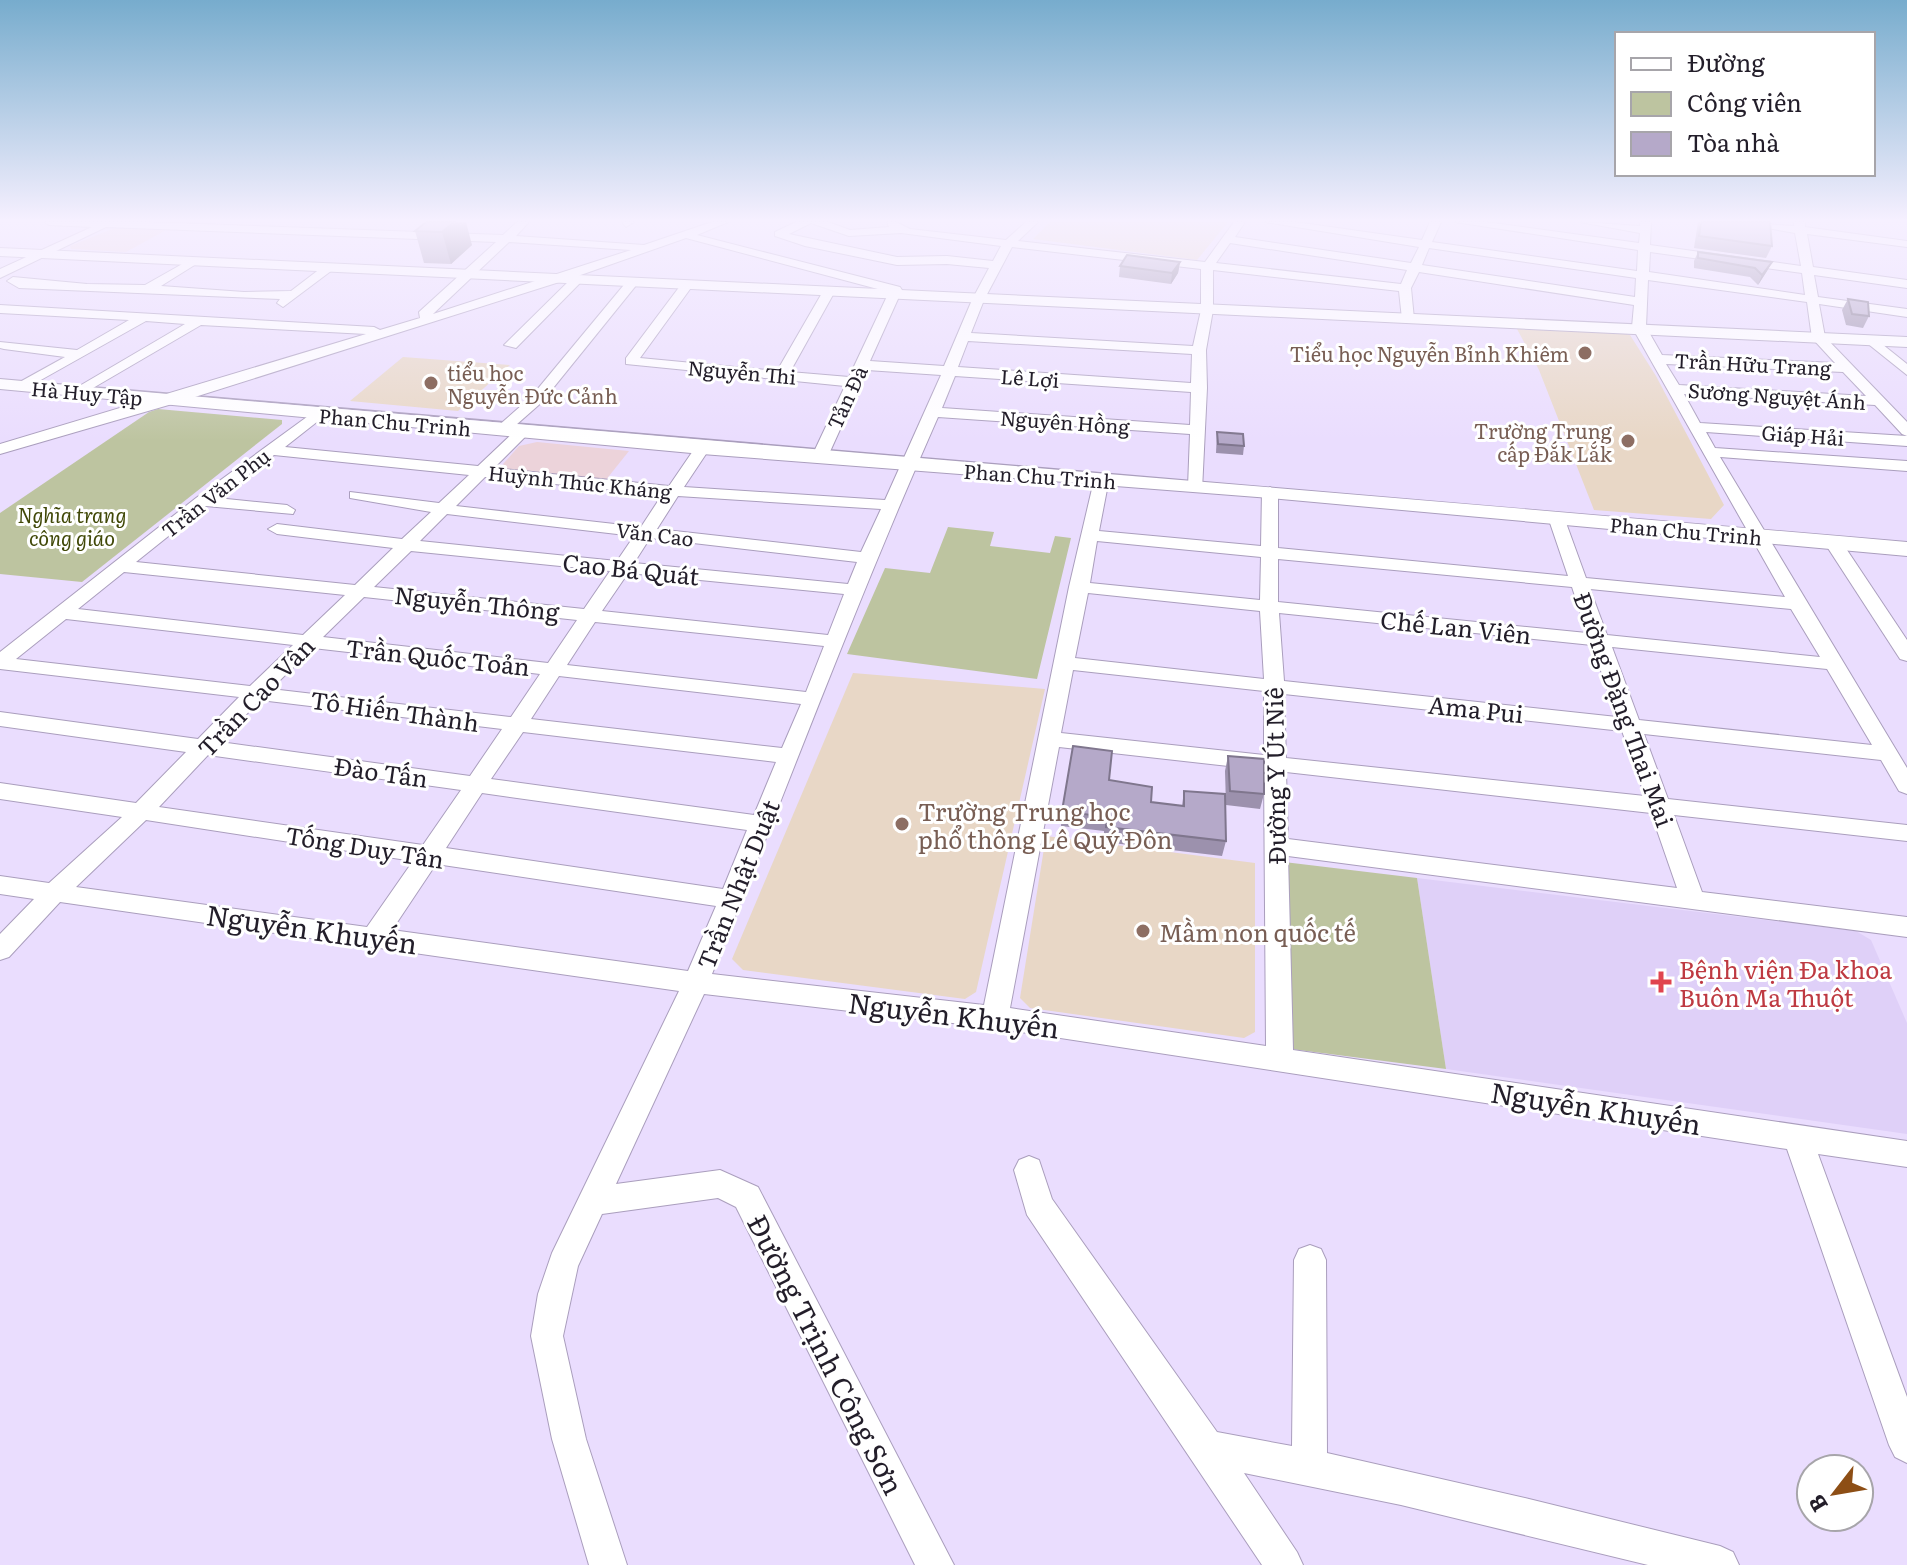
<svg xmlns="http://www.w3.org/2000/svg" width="1907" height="1565" viewBox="0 0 1907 1565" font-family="Literata,serif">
  <rect width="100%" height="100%" fill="#eaddfe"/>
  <g fill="#ecd3da">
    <path d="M117,227L168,229L126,252L71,249L70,246Z"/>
    <path d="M537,442L629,451L605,481L508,471L503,464L519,446Z"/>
  </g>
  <path fill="#dfd0f8" d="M1417,878L1856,931L1871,940L1907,1023V1134L1446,1069Z"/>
  <g fill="#e8d7c6">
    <path d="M1050,222H1228L1197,260L1033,239Z"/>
    <path d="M1517,329L1620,332L1630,335L1656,376L1724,505L1711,519L1594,510L1539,370Z"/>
    <path d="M403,357L510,365L458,411L350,401Z"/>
    <path d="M853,673L1045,689L976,992L965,999L743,970L732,959Z"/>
    <path d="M1046,836L1255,863V1032L1244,1038L1030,1008L1020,998Z"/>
  </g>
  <g fill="#bdc4a0">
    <path d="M158,409L282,420V424L82,582L0,574V513L149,412Z"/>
    <path d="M948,527L994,532L990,546L1050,553L1055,536L1071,538L1037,679L847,654L885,568L930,573Z"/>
    <path d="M1284,862L1417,878L1446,1069L1291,1049Z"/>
  </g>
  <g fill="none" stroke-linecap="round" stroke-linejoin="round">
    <g stroke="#aa9ebd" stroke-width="2">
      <g id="minor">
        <path d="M44,222H145L503,235L517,222H529L516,236L644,245L712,222H728L697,235L900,287L902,290L870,361L944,366L972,300L989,268L947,264L897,265L805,246L775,236V232L796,222H828L850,230L889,227L887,222H896L910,229L1006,240L1026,222H1038L1018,241L1205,262L1234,222H1245L1235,237L1411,263L1419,247L1265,222H1295L1422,240L1430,222H1441L1432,242L1637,271L1638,250L1455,222H1486L1639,243L1640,233L1580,222L1640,226V222H1651L1650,245L1801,266L1795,233L1733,222L1794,226V222H1805V227L1907,241V247L1807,234L1813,267L1907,280V288L1814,275L1818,297L1907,309V317L1819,304L1825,337L1907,422V436L1902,434L1875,405L1684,394L1700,423L1907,436V446L1706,432L1715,448L1907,461V471L1720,457L1907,768V794L1899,791L1881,760L1644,734L1668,799L1907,825V841L1674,815L1702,892L1907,917V937L1288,856L1293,1050L1907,1141V1167L1818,1154L1907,1397V1463L1895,1457L1889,1445L1787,1149L995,1028L704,994L616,1184L720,1170L758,1187L954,1565H915L736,1207L718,1198L602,1214L578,1266L563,1336L586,1439L627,1565H589L552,1439L531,1336L538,1294L552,1253L679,991L60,902L9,957L0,960V934L34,899L0,894V876L49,883L122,817L0,799V783L136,803L186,752L0,726V712L198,739L239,697L0,669V652L196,498L315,411H325L327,414L285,447L478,466L517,429L522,427L530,432L494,468L669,486L697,445L702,443L710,448L684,487L885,500L941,375L867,370L828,456L820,461L812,456L845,386L626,364V358L683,282L687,281L693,285L640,358L777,371L822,293L828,289L834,293L790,372L849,377L889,292L686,238L575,277L583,280L516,348L504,345L572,278L179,402L0,454V444L366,334L201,325L81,395L74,391L76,388L185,324L146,321L23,390L16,386L18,383L65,357L4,349L0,348V342L77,350L129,320L0,313V305L374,327L380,330L420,318L419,312L496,242L106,227L0,278V269L92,227L49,225ZM811,223L849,236L901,233L1001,246L993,261L947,256L897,257L789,234ZM509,242L631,250L433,314ZM1230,243L1407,270L1401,284L1216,263ZM1012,247L1201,269V310L1193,346L971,333L984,300ZM1429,248L1636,278L1635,297L1422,265ZM1650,252L1802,273L1805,295L1649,272ZM1213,270L1399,291L1402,319L1408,323L1414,319L1411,288L1419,272L1634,305L1632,327L1785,597L1586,578L1565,520L1557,515L1549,520L1568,576L1278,548V492L1270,487L1262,492L1261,546L1099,531L1109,479L1107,476H1095L1069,587L984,1005L712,974C787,788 857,600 938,417L1190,434L1188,487L1196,492L1202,490L1207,388L1206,350L1213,310ZM1648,280L1807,302L1812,338L1835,363L1662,355L1646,327ZM968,341L1192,354L1191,383L958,367ZM1666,364L1843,372L1866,396L1679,385ZM955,376L1191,392L1190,425L942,408ZM274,455L469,475L439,503L350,492V498L431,512L402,539L277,524L268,529L277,534L393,548L355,585L136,562L206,506L293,514L295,510L287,505L217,498ZM485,477L662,495L641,527L456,506ZM678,496L881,509L861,552L657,529ZM447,514L634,536L617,561L420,541ZM650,538L857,562L848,584L634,563ZM1097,541L1261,557L1260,600L1090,583ZM411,551L610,571L584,609L374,587ZM1278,559L1572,587L1587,633L1278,602ZM124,572L345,595L303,635L78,609ZM628,573L844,594L828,635L602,611ZM1590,589L1791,609L1820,657L1607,635ZM1088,593L1260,611L1264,679L1075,658ZM364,597L577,620L548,663L323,637ZM1279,613L1592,645L1617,717L1284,681ZM66,619L293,645L250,686L16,659ZM595,622L824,646L806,692L567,665ZM1612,647L1827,669L1872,745L1639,720ZM313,648L540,674L511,717L271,689ZM1073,670L1264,691V755L1061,733ZM559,676L801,704L782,748L531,719ZM1284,694L1622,731L1645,796L1286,758ZM260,700L502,729L470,776L220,742ZM523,732L776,762L754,815L491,779ZM1059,747L1264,770L1266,1046L1010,1008ZM208,755L461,790L423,845L159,807ZM1286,772L1651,813L1677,888L1288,839ZM482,793L747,830L723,889L446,848ZM146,820L413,861L367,927L76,887ZM436,864L716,906L688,971L392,930Z"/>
        <path d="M622,222H634L626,227Z"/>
        <path d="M191,259L201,261L161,286L244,292L291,291L325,265L335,268L283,307L277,303L280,299L19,288L7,281L13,277L87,284L145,285Z"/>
        <path d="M628,280L638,283L541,403L507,433H497V427L531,397Z"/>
        <path d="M1872,336L1907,364V375L1867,343L1865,340Z"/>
        <path d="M1833,537L1839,538L1907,640V661L1900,659L1824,542Z"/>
        <path d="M1029,1156L1039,1160L1052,1199L1217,1432L1292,1446L1294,1260L1299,1249L1310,1245L1321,1249L1326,1260L1327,1453L1529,1499L1720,1546L1733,1552L1739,1565H1648L1401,1505L1244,1473L1297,1552L1303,1565H1262L1027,1215L1014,1170L1019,1160Z"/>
      </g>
    </g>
    <g stroke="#aa9ebd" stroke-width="2">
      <g id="major">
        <path d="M0,248L1907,337V347L0,256Z"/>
        <path d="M0,379C635,436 1271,486 1907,542V556L1270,498L702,454L0,389Z"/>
      </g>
    </g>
    <use href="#minor" fill="#fff" fill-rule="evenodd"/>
    <use href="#major" fill="#fff" fill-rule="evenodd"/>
  </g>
  <g fill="#9c91ad">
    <path d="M426,222L472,245L451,264L424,263L415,231Z"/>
    <path d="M1698,222H1770L1772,246L1766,258L1694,248Z"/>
    <path d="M1698,252L1772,262L1767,271L1758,285L1750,277L1694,268V261Z"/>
    <path d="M1180,262L1178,273L1171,284L1119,277L1120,266Z"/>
    <path d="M1848,299L1869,316L1863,328L1846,325L1842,310Z"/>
    <path d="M1217,432L1244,446L1243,455L1216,453Z"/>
    <path d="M1228,756L1264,794L1260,809L1226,805L1225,771Z"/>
    <path d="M1109,780L1151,802L1182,806L1184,791L1226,841L1222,856L1104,842V831L1061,826L1062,811Z"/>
  </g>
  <g fill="#7f768d">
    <path d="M454,222H466L472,245L451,264L442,232Z"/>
    <path d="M1180,262L1178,273L1171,284L1172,273Z"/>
    <path d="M1772,262L1767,271L1758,285L1762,275Z"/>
  </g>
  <g fill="#b5a9c9" stroke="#7f768d" stroke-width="2">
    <path d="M426,222H454L442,232L415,231Z"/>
    <path d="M1701,222H1770L1772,246L1699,236Z"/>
    <path d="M1698,252L1772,262L1762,275L1755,268L1698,258Z"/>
    <path d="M1127,255L1180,262L1172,273L1120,266Z"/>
    <path d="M1848,299L1868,302L1869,316L1852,314Z"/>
    <path d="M1217,432L1243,434L1244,446L1218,444Z"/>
    <path d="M1073,746L1112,751L1109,780L1152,787L1151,802L1184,806V791L1225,794L1226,841L1106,827V817L1062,811Z"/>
    <path d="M1228,756L1264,759V794L1230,791Z"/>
  </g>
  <linearGradient id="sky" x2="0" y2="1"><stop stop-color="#77accd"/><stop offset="0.5" stop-color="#f6f0ff"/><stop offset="1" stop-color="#f6f0ff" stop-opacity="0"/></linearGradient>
  <rect width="1907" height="441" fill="url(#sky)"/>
  <g fill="#8d6e63" stroke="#fff" stroke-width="3">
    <circle cx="1585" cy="353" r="8"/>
    <circle cx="431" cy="383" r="8"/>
    <circle cx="1628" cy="441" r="8"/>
    <circle cx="902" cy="824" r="8"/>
    <circle cx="1143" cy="931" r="8"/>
  </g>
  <path fill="#e0444e" stroke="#fff" stroke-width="3" d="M1657 970h8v8h8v8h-8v8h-8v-8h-8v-8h8z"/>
  <g text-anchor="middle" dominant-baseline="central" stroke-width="6" stroke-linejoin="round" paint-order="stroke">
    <g font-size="20" fill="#785e54" stroke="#fff" text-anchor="end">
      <text x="1569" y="353">Tiểu học Nguyễn Bỉnh Khiêm</text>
      <text x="447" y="372" text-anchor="start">tiểu học<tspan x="447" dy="23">Nguyễn Đức Cảnh</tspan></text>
      <text x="1612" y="430">Trường Trung<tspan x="1612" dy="23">cấp Đắk Lắk</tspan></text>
    </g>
    <g font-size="20" fill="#231e2a" stroke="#fff">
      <text transform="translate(1753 363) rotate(3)">Trần Hữu Trang</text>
      <text transform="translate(742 371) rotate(5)">Nguyễn Thi</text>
      <text transform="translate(1030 377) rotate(4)">Lê Lợi</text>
      <text transform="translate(87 392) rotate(5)">Hà Huy Tập</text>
      <text transform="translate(1777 395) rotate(4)">Sương Nguyệt Ánh</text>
      <text transform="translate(846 397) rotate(-65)">Tản Đà</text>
      <text transform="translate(395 421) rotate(5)">Phan Chu Trinh</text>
      <text transform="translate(1065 421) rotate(4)">Nguyên Hồng</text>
      <text transform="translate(1803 434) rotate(4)">Giáp Hải</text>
      <text transform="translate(1040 475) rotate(4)">Phan Chu Trinh</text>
      <text transform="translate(580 481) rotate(6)">Huỳnh Thúc Kháng</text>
      <text transform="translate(215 492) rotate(-38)">Trần Văn Phụ</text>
      <text transform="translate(1686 530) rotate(5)">Phan Chu Trinh</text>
      <text transform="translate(655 533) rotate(7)">Văn Cao</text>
    </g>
    <g font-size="20" font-style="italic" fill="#404807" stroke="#fff">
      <text x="72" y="514">Nghĩa trang<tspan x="72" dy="23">công giáo</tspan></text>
    </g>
    <g font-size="24" fill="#231e2a" stroke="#fff">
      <text transform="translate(631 568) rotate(6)">Cao Bá Quát</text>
      <text transform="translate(477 602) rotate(6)">Nguyễn Thông</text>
      <text transform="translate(1456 626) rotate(6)">Chế Lan Viên</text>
      <text transform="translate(438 656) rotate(6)">Trần Quốc Toản</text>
      <text transform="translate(255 696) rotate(-46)">Trần Cao Vân</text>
      <text transform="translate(1476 708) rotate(6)">Ama Pui</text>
      <text transform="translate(1625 709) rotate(70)">Đường Đặng Thai Mai</text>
      <text transform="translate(395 710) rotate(8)">Tô Hiến Thành</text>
      <text transform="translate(381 771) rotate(8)">Đào Tấn</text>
      <text transform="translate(1274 776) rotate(-91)">Đường Y Út Niê</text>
      <text transform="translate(365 846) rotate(9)">Tống Duy Tân</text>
      <text transform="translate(737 884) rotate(-68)">Trần Nhật Duật</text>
    </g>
    <g font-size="24" fill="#785e54" stroke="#fff" text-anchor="start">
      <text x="918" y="810">Trường Trung học<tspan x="918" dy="28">phổ thông Lê Quý Đôn</tspan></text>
      <text x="1159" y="931">Mầm non quốc tế</text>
    </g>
    <g font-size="24" fill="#be3a42" stroke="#fff" text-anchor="start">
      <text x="1679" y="968">Bệnh viện Đa khoa<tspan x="1679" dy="28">Buôn Ma Thuột</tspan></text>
    </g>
    <g font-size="28" fill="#231e2a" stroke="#fff">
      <text transform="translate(312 928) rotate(8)">Nguyễn Khuyến</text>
      <text transform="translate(954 1014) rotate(7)">Nguyễn Khuyến</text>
      <text transform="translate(1596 1107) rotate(9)">Nguyễn Khuyến</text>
      <text transform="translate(827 1354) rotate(63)">Đường Trịnh Công Sơn</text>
    </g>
  </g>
  <rect x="1615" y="32" width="260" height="144" fill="#ffffff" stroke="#a7a5aa" stroke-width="2"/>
  <rect x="1631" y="58" width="40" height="12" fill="#ffffff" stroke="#a7a5aa" stroke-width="2"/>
  <text x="1687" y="72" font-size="24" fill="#231e2a">Đường</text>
  <rect x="1631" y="92" width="40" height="24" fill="#bdc4a0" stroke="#a7a5aa" stroke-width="2"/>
  <text x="1687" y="112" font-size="24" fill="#231e2a">Công viên</text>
  <rect x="1631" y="132" width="40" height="24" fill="#b5a9c9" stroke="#a7a5aa" stroke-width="2"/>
  <text x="1687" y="152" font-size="24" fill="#231e2a">Tòa nhà</text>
  <g transform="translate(1835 1493) rotate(239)"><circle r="38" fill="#ffffff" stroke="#a7a5aa" stroke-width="2"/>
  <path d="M0-6L14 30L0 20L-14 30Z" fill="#8d4e15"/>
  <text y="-12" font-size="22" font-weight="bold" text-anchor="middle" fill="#231e2a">B</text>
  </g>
</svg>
